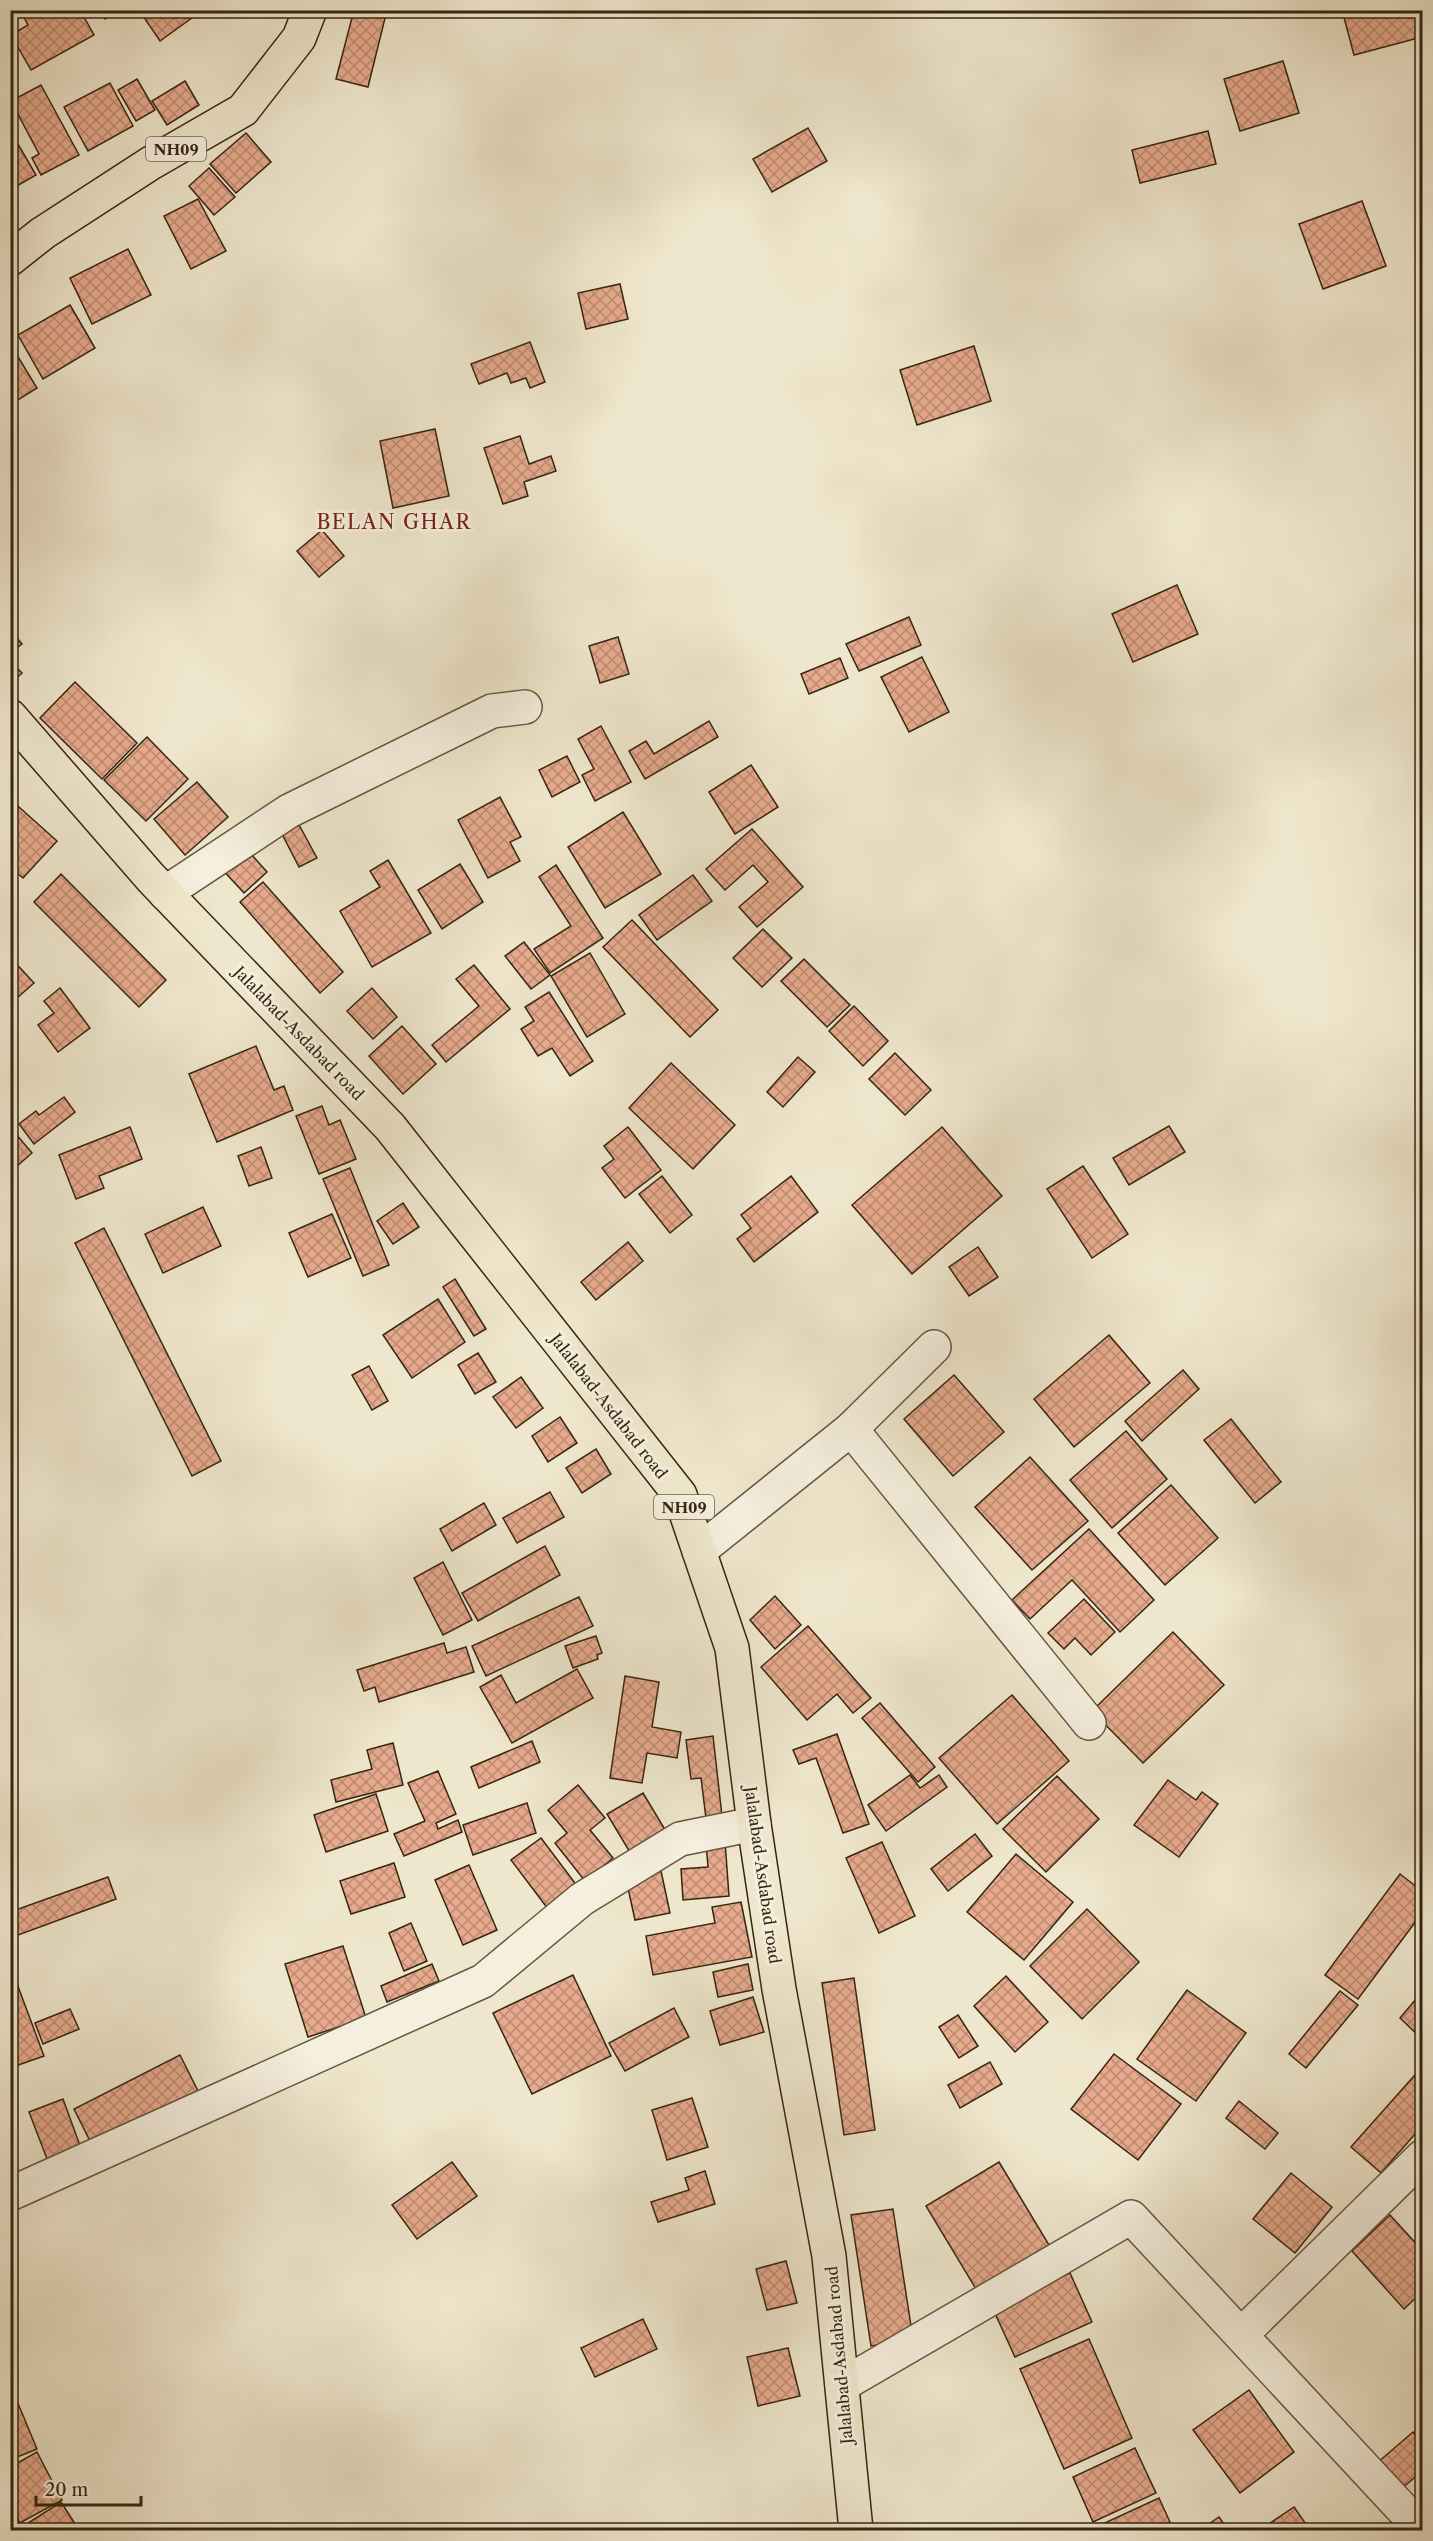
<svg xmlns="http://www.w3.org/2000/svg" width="1433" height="2541" viewBox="0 0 1433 2541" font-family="'Libre Caslon Text',serif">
  <defs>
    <pattern id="building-cross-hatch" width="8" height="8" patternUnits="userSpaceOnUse" patternTransform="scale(1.5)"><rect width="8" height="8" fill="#e7aa8d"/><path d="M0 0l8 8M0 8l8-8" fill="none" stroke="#bc8a72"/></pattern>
  </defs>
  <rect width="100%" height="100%" fill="#efe7cd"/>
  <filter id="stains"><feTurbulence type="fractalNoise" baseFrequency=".00333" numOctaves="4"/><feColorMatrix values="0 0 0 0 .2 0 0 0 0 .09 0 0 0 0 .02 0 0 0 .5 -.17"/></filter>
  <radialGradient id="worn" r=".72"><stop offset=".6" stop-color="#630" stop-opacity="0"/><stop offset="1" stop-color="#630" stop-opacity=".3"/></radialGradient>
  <g fill="url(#building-cross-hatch)" stroke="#352511" stroke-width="1.5">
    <path d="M20,10H80L94,35L31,70L11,35L28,25Z"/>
    <path d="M100,10H121L105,19Z"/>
    <path d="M139,10H203L160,41Z"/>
    <path d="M354,10H387L368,87L336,79Z"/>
    <path d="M1342,10H1416L1422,37L1354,55Z"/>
    <path d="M1283,61L1299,113L1240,131L1224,79Z"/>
    <path d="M137,79L155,110L136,121L118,90Z"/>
    <path d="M185,81L199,105L167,125L152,101Z"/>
    <path d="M110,83L133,126L88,151L64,107Z"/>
    <path d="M41,85L79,155L41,175L32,158L39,154L11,101Z"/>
    <path d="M808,128L827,161L772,192L753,159Z"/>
    <path d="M1208,131L1216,164L1140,183L1132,150Z"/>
    <path d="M246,133L271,162L236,193L210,164Z"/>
    <path d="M12,134L36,175L10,190V135Z"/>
    <path d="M209,168L235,197L214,215L189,186Z"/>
    <path d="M198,199L226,251L191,269L164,216Z"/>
    <path d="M1362,201L1386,266L1323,289L1299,224Z"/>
    <path d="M128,249L151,295L92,324L70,278Z"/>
    <path d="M620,284L628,319L586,329L578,293Z"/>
    <path d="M70,305L95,348L43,379L18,335Z"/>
    <path d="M530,342L545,382L530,388L526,378L511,383L507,373L479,384L471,364Z"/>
    <path d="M974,346L991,401L917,425L900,370Z"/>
    <path d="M12,347L37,388L10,405V348Z"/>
    <path d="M435,429L449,496L393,508L380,441Z"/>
    <path d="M520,436L529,464L551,456L556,471L524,482L528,496L503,504L484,448Z"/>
    <path d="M322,530L344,556L319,577L297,551Z"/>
    <path d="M1177,585L1198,634L1133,662L1112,614Z"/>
    <path d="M909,617L921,645L859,671L846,644Z"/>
    <path d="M10,630L22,644L10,653Z"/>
    <path d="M618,637L629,674L600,683L589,646Z"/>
    <path d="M922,657L949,712L909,732L881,677Z"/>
    <path d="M840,658L848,678L809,694L801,674Z"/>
    <path d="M10,661L22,673L10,684Z"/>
    <path d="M75,682L137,743L102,779L40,718Z"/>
    <path d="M709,721L718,737L645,779L629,751L646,741L654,754Z"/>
    <path d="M601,726L631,782L595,801L582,775L594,769L578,739Z"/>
    <path d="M147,737L188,779L146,821L104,780Z"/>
    <path d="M567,756L580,782L552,797L539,770Z"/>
    <path d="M751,765L778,807L735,834L709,792Z"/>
    <path d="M197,782L228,817L185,855L154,819Z"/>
    <path d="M500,797L521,837L510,842L520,861L488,878L458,820Z"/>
    <path d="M10,799L57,841L23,878L10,867Z"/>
    <path d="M623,812L661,874L605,908L568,847Z"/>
    <path d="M298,823L317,858L299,867L281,832Z"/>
    <path d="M752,829L803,887L757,927L739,907L768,882L753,865L725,890L706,869Z"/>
    <path d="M244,846L267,872L244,893L220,867Z"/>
    <path d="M388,860L431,933L372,967L340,911L380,887L370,871Z"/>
    <path d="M460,864L483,902L442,929L418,890Z"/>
    <path d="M556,865L603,938L550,973L534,949L571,926L539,877Z"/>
    <path d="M61,874L166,980L139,1007L34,902Z"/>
    <path d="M693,875L712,901L657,940L639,915Z"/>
    <path d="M263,882L343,972L320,993L240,902Z"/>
    <path d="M632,920L718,1010L690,1037L603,947Z"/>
    <path d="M763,929L792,958L762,987L733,958Z"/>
    <path d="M524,942L550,975L531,989L505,956Z"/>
    <path d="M590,953L625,1014L587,1037L551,976Z"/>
    <path d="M10,957L34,983L17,998L10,990Z"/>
    <path d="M804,959L850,1005L827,1027L781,981Z"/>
    <path d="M474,965L510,1009L446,1062L432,1045L479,1006L456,979Z"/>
    <path d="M60,988L90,1028L58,1052L38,1025L54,1013L44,1001Z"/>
    <path d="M372,988L397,1017L373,1039L347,1011Z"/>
    <path d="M549,992L593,1061L570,1076L552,1048L538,1056L521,1029L534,1021L525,1007Z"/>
    <path d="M854,1006L888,1041L863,1066L829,1031Z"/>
    <path d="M402,1026L436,1064L403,1094L369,1056Z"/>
    <path d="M256,1046L274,1090L284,1086L293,1110L217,1142L189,1074Z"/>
    <path d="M895,1053L931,1090L905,1115L869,1079Z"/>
    <path d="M798,1057L815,1072L783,1107L767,1092Z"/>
    <path d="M671,1063L735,1125L693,1169L629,1108Z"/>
    <path d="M64,1097L75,1112L34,1144L19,1124L36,1111L39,1115Z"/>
    <path d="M322,1106L329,1125L340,1120L356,1159L319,1174L296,1116Z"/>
    <path d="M1169,1126L1185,1152L1129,1185L1113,1158Z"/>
    <path d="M10,1127L32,1153L10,1172Z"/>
    <path d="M130,1127L142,1159L99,1176L104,1188L76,1199L59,1155Z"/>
    <path d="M628,1127L661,1170L625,1198L602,1168L614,1159L604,1146Z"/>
    <path d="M942,1127L1002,1196L912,1274L852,1205Z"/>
    <path d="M261,1147L272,1178L249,1186L238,1156Z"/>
    <path d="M1083,1166L1128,1234L1092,1258L1047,1189Z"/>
    <path d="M350,1168L389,1265L363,1276L323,1179Z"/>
    <path d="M662,1176L692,1215L670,1233L639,1194Z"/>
    <path d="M791,1176L818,1212L754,1262L737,1239L751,1228L741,1215Z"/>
    <path d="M403,1203L419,1227L393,1244L377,1221Z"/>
    <path d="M203,1207L221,1246L163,1273L145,1234Z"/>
    <path d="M332,1214L351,1258L308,1277L289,1233Z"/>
    <path d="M104,1228L221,1461L192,1476L75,1243Z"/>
    <path d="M628,1242L643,1261L596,1300L581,1282Z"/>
    <path d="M978,1247L998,1277L969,1296L949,1267Z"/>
    <path d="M455,1279L486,1329L474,1336L443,1287Z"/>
    <path d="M438,1299L465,1342L412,1378L383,1335Z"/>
    <path d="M1109,1335L1150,1383L1074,1447L1034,1399Z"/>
    <path d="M478,1353L496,1382L475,1394L458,1365Z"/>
    <path d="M369,1366L388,1401L372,1410L352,1375Z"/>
    <path d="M1183,1370L1199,1389L1142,1441L1125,1421Z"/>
    <path d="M954,1375L1004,1432L953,1476L904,1419Z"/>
    <path d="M521,1377L543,1408L516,1428L493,1397Z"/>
    <path d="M560,1417L577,1443L548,1462L532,1436Z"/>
    <path d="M1231,1419L1281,1482L1255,1503L1204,1440Z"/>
    <path d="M1126,1431L1167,1479L1112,1528L1070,1480Z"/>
    <path d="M596,1449L611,1474L582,1493L566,1468Z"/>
    <path d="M1030,1457L1088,1521L1032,1570L975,1507Z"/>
    <path d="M1171,1485L1218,1538L1165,1585L1118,1533Z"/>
    <path d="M550,1492L564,1517L517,1543L503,1518Z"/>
    <path d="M484,1503L496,1525L452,1551L440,1529Z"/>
    <path d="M1089,1529L1154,1600L1120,1632L1072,1580L1030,1619L1012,1600Z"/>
    <path d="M545,1546L560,1575L478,1621L462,1593Z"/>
    <path d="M443,1562L472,1620L443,1635L414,1578Z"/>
    <path d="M775,1596L801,1625L775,1649L750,1620Z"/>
    <path d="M579,1597L593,1626L486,1676L472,1646Z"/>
    <path d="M1084,1599L1115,1632L1091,1655L1075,1638L1064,1649L1048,1633Z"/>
    <path d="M808,1626L871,1698L853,1713L837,1694L807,1720L761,1667Z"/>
    <path d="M1173,1632L1224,1685L1143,1763L1092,1711Z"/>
    <path d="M596,1636L602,1653L597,1655L598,1659L573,1668L565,1646Z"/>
    <path d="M444,1643L447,1653L466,1647L474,1672L379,1702L375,1687L364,1691L357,1670Z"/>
    <path d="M577,1669L593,1698L512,1743L480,1687L501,1675L516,1703Z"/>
    <path d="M625,1676L659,1682L652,1727L681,1732L677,1758L647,1753L642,1783L610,1778Z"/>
    <path d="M1012,1695L1069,1761L997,1824L939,1758Z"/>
    <path d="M880,1703L935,1767L918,1782L862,1718Z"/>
    <path d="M837,1734L869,1824L843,1833L816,1758L799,1764L793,1750Z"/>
    <path d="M713,1736L723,1825L707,1826L701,1778L691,1779L686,1740Z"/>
    <path d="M532,1741L540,1762L479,1788L471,1767Z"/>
    <path d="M393,1743L403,1785L336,1802L331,1780L372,1769L367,1750Z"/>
    <path d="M438,1771L456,1814L436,1823L438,1829L458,1820L462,1832L404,1856L394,1834L425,1821L408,1783Z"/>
    <path d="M910,1775L920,1788L939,1775L947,1787L886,1831L868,1805Z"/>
    <path d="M1057,1776L1099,1819L1046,1872L1003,1829Z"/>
    <path d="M1168,1780L1196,1800L1202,1792L1218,1804L1179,1857L1134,1825Z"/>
    <path d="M578,1785L605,1818L590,1830L613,1858L585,1881L555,1843L567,1833L548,1810Z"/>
    <path d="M643,1793L667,1833L631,1854L607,1814Z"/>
    <path d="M376,1794L388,1831L326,1852L314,1815Z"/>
    <path d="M527,1803L536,1833L473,1855L463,1825Z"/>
    <path d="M975,1834L992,1856L948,1891L931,1869Z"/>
    <path d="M541,1838L578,1887L548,1909L511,1860Z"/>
    <path d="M725,1841L729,1896L683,1900L681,1869L708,1867L706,1842Z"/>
    <path d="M882,1842L915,1916L879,1933L846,1858Z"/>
    <path d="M1016,1854L1073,1902L1024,1960L967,1912Z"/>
    <path d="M394,1863L405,1897L351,1914L340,1881Z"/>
    <path d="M469,1865L497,1930L463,1945L435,1880Z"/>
    <path d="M661,1871L670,1913L635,1920L626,1879Z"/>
    <path d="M1400,1874L1422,1891V1913L1358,1999L1325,1975Z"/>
    <path d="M108,1877L116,1899L10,1938V1912Z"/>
    <path d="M741,1902L752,1957L653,1975L646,1936L715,1923L712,1907Z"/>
    <path d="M1087,1909L1139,1962L1082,2019L1030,1966Z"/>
    <path d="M411,1923L427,1961L404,1971L389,1933Z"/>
    <path d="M343,1946L366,2018L308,2037L285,1964Z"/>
    <path d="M10,1962L16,1977L10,1979Z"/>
    <path d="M432,1964L439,1981L387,2002L381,1986Z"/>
    <path d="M748,1964L753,1990L718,1997L713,1972Z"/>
    <path d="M573,1975L611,2056L532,2094L493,2013Z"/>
    <path d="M1006,1976L1048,2022L1015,2052L974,2006Z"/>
    <path d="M854,1978L875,2130L844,2135L822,1983Z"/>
    <path d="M16,1981L44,2056L10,2068V1982Z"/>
    <path d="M1187,1990L1246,2033L1196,2101L1137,2059Z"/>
    <path d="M1340,1991L1358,2005L1306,2068L1289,2054Z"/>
    <path d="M1422,1992V2039L1400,2018Z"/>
    <path d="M753,1997L764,2032L720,2045L710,2011Z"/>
    <path d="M674,2008L689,2037L625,2071L609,2043Z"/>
    <path d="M70,2009L79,2029L43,2044L35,2023Z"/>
    <path d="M958,2015L978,2046L959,2058L939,2027Z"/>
    <path d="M1114,2054L1181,2104L1138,2160L1071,2109Z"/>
    <path d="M180,2055L198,2091L92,2145L74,2109Z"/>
    <path d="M990,2062L1002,2084L960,2108L948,2085Z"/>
    <path d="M1422,2067V2126L1381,2173L1351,2147Z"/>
    <path d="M692,2098L708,2147L667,2160L652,2110Z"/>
    <path d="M63,2099L82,2151L49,2164L29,2112Z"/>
    <path d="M1239,2101L1278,2133L1265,2149L1226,2118Z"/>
    <path d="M452,2162L477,2196L417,2239L392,2205Z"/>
    <path d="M999,2162L1049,2245L976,2289L926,2206Z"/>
    <path d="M705,2171L715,2204L658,2222L651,2202L689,2190L685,2178Z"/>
    <path d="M1291,2173L1332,2207L1295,2253L1253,2219Z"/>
    <path d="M893,2209L913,2339L871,2346L851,2215Z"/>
    <path d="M1390,2215L1422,2250V2292L1404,2309L1352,2251Z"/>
    <path d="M786,2261L797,2303L767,2310L756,2269Z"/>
    <path d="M1070,2273L1092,2322L1015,2357L993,2309Z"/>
    <path d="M643,2319L657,2349L595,2377L581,2348Z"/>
    <path d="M1089,2339L1132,2438L1064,2469L1020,2369Z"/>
    <path d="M788,2348L800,2396L758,2406L747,2357Z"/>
    <path d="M1249,2390L1294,2452L1240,2493L1193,2430Z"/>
    <path d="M17,2401L37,2449L10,2460V2403Z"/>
    <path d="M1413,2432L1422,2444V2471L1400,2490L1377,2463Z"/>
    <path d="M1135,2448L1156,2493L1093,2522L1073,2477Z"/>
    <path d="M37,2452L62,2500L20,2523L13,2509L10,2510V2467Z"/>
    <path d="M1159,2498L1170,2522L1152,2530H1098L1096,2527Z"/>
    <path d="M61,2502L79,2530H17Z"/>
    <path d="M1294,2507L1310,2530H1260Z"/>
    <path d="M1219,2517L1228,2530H1200Z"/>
  </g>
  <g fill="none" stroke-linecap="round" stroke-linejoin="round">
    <g stroke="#645640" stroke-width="36">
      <g id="street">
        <path d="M165,893L289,811L492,711L525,707"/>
        <path d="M851,1429L1089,1723"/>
        <path d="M699,1551L851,1429L934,1347"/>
        <path d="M10,2194L483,1981L582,1899L680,1839L754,1824"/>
        <path d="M1241,2335L1422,2157"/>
        <path d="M842,2385L1131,2217L1422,2530"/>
      </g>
    </g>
    <g stroke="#352511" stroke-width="36">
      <g id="primary">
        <path d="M10,259L43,233L151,163L243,110L299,38L310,10"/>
        <path d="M10,716L151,878L390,1127L680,1495L732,1648L754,1824L779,1989L829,2256L856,2530"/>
      </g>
    </g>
    <use href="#street" stroke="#f5efde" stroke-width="33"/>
    <use href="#primary" stroke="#efe7cd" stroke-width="33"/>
  </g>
  <g text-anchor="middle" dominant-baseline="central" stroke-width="6" stroke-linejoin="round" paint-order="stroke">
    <g fill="#f5efde" stroke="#6f624e" stroke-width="1.5">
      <rect x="146" y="137" width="60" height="24" rx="4.5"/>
      <rect x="654" y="1495" width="60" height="24" rx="4.5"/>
    </g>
    <g font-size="15" font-weight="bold" fill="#352511">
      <text x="176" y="149">NH09</text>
      <text x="684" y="1507">NH09</text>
    </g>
    <g font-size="16" fill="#352511" stroke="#f5efde">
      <text transform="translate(299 1033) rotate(46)">Jalalabad-Asdabad road</text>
      <text transform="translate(609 1406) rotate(52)">Jalalabad-Asdabad road</text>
      <text transform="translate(763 1875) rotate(82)">Jalalabad-Asdabad road</text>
      <text transform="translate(839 2355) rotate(-95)">Jalalabad-Asdabad road</text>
    </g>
    <g font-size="20" letter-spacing="1.5" fill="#7a1f14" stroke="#f5efde">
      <text x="394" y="522">BELAN GHAR</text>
    </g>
  </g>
  <rect width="1433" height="2541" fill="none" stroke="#efe7cd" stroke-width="36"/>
  <rect x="12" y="12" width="1409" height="2517" fill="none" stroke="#352511" stroke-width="3"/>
  <rect x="18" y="18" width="1397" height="2505" fill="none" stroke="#352511" stroke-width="1.5"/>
  <path d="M36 2496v9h105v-9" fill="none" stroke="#352511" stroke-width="3"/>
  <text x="45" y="2496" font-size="18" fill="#352511" stroke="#f5efde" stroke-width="4.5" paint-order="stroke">20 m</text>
  <rect width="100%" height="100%" filter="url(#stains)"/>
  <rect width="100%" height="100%" fill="url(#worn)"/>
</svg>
